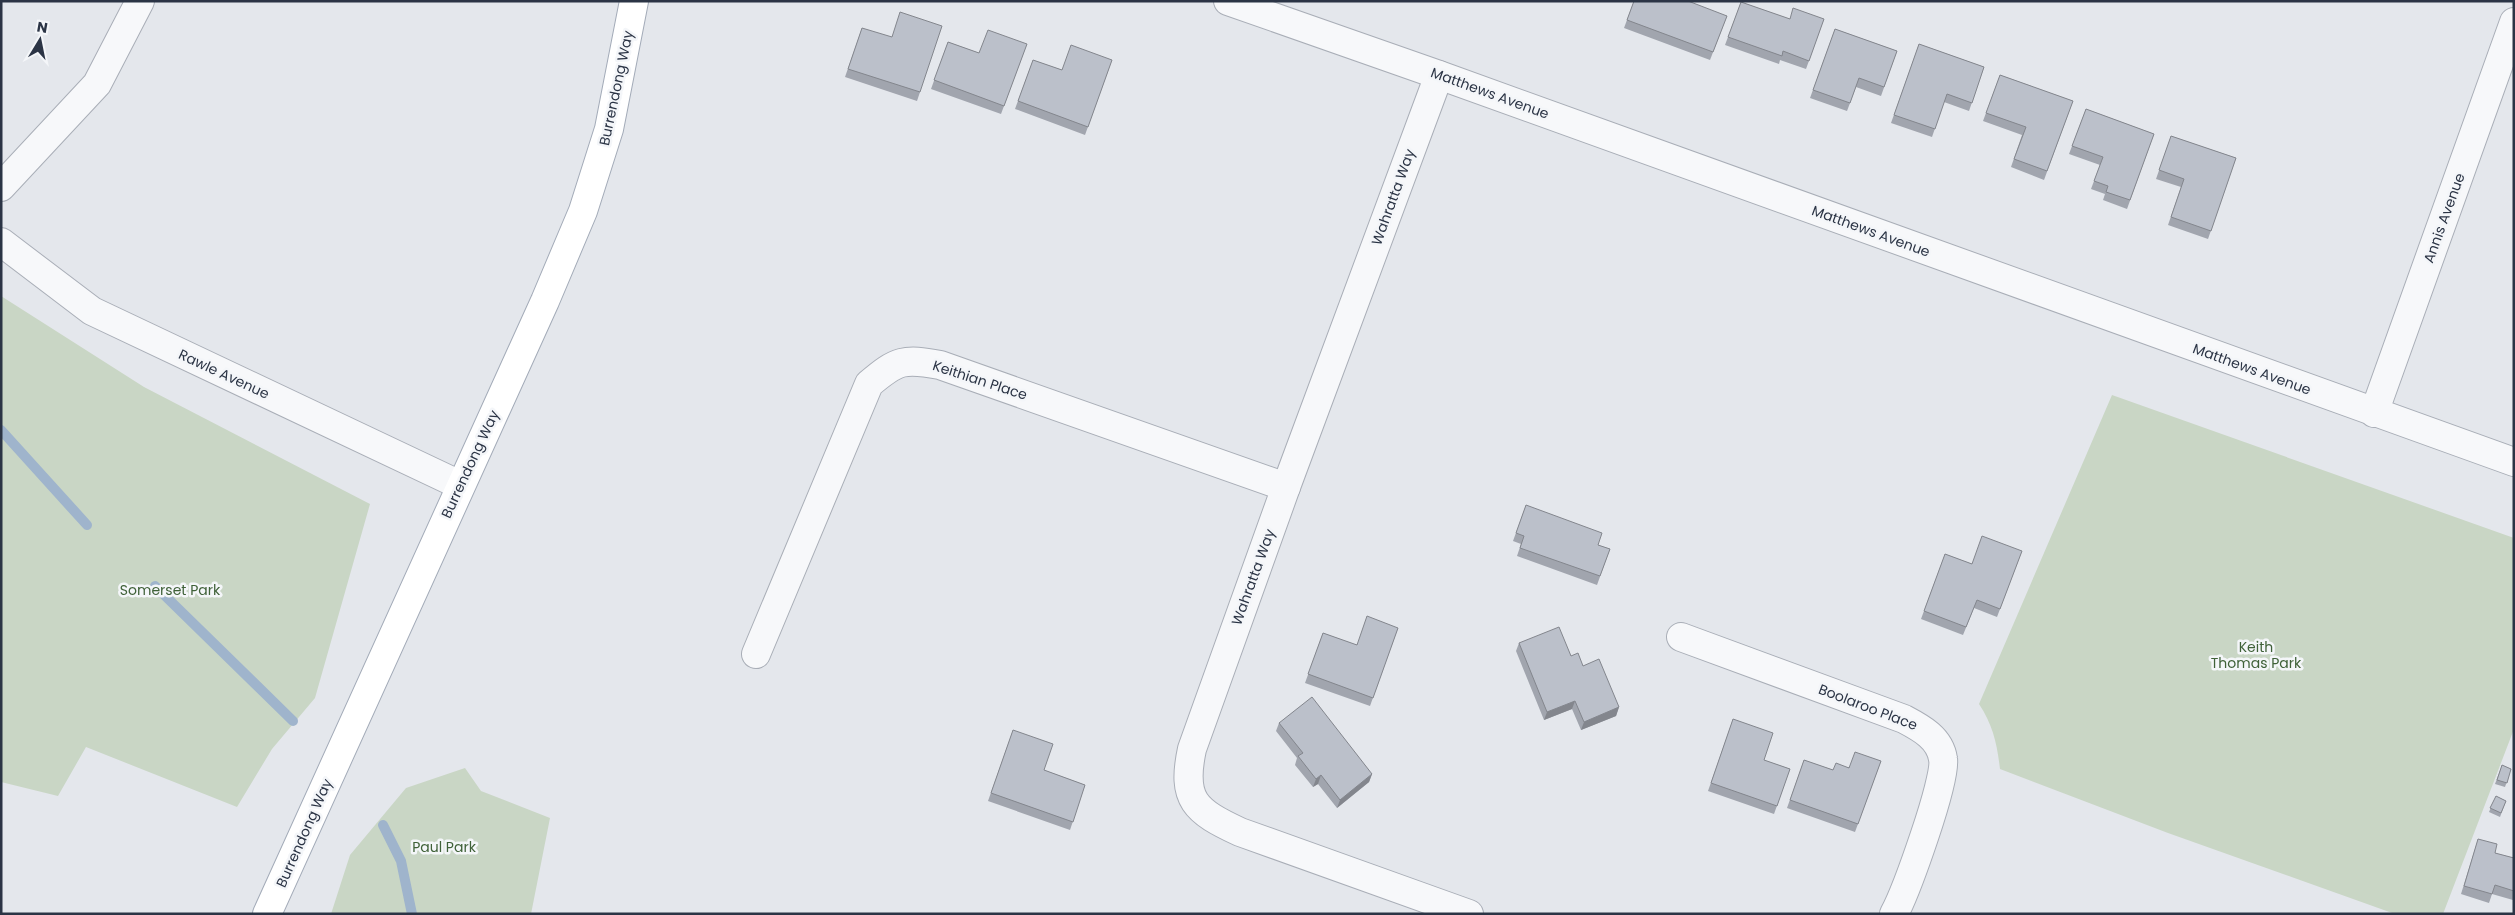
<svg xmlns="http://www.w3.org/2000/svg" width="2515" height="915" viewBox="0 0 2515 915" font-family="Poppins,sans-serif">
  <rect width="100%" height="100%" fill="#e4e7ec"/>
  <g fill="#c9d6c5">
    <path d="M1,296L144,387L370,504L315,698L272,749L237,807L86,747L58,796L1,782Z"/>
    <path d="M2112,395L2514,538V729L2443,914H2395L2168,833L2000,769C1997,744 1993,725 1979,704Z"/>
    <path d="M465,768L481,791L550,818L531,914H331L350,855L406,788Z"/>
  </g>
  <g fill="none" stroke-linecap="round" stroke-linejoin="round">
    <g stroke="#9fb4cc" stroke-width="10">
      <path d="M1,430L87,525"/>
      <path d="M155,586L293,721"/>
      <path d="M383,825L401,861L412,914"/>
    </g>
    <g stroke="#a9aeb7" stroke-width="30">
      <g id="minor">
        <path d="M1228,1L1439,75L2514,462"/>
        <path d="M1439,75L1286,487L1192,749C1181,800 1195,811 1240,832L1469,914"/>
        <path d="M1,187L97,84L140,1"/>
        <path d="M1,242L92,311L460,485"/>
        <path d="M2374,413L2514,22"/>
        <path d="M1681,637L1904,719C1921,728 1940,738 1943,759C1947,779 1906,892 1894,914"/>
        <path d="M756,654L869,384C897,360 904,358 940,365L1286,487"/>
      </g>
    </g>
    <g stroke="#a3abb8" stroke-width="30">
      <path id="major" d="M267,914L545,301L583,211L609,129L634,1"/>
    </g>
    <use href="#minor" stroke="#f7f8fa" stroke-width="28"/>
    <use href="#major" stroke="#fff" stroke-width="28"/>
  </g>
  <g fill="#a1a5ae">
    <path d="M1634,1L1727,16L1710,60L1624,28Z"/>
    <path d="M1741,2L1789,19H1824L1806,69L1780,60L1779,64L1725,45Z"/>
    <path d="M862,28L920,92L917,101L845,77Z"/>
    <path d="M1835,29L1897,51L1881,96L1856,87L1847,111L1810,98Z"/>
    <path d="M948,42L979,53L1027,44L1001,114L931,89Z"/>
    <path d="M1919,44L1984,67L1969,111L1944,102L1932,137L1891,123Z"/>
    <path d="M1033,60L1062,70L1112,60L1085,135L1015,109Z"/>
    <path d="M2000,75L2073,101L2044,180L2011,167L2022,135L1983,121Z"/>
    <path d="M2086,109L2154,134L2127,209L2103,200L2105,194L2091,189L2100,165L2069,154Z"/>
    <path d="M2171,136L2236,158L2208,239L2168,225L2181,187L2156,179Z"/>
    <path d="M1526,505L1598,545L1610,549L1597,585L1517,556L1521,544L1513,541Z"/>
    <path d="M2022,551L1997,617L1974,608L1963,635L1921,619L1945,554L1972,564Z"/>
    <path d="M1398,628L1370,706L1305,683L1323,633L1356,645Z"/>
    <path d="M1519,643L1571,656L1583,666L1619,707L1616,716L1581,730L1572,709L1544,720L1516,651Z"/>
    <path d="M1733,719L1764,760L1790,769L1774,814L1708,791Z"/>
    <path d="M1279,723L1372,774L1369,782L1337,808L1318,784L1313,787L1295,765L1297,758L1276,731Z"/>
    <path d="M1013,730L1044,770L1085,785L1070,830L988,801Z"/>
    <path d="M1804,760L1833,770L1881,761L1855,832L1787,808Z"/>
    <path d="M2502,765L2511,769L2505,787L2495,784Z"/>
    <path d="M2496,796L2506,801L2500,817L2489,812Z"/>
    <path d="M2478,839L2495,853L2514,858V898L2513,900L2492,894L2489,903L2461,894Z"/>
  </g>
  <g fill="#83868d">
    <path d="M1575,701L1572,709L1544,720L1547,712Z"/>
    <path d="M1619,707L1616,716L1581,730L1584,722Z"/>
    <path d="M1372,774L1369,782L1337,808L1340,800Z"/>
    <path d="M1321,775L1318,784L1313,787L1316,779Z"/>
  </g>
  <g fill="#bbc0ca" stroke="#83868d">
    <path d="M1634,1H1688L1727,16L1713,52L1627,20Z"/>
    <path d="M1741,2L1790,19L1793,8L1824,19L1809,61L1783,51L1782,56L1728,37Z"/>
    <path d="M900,12L942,26L920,92L848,69L862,28L892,37Z"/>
    <path d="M1835,29L1897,51L1884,87L1859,78L1850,103L1813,90Z"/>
    <path d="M988,30L1027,44L1004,106L934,80L948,42L979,53Z"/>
    <path d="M1919,44L1984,67L1972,103L1947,94L1935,129L1894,115Z"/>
    <path d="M1071,45L1112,60L1088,127L1018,101L1033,60L1062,70Z"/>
    <path d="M2000,75L2073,101L2047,171L2014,159L2026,127L1986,113Z"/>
    <path d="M2086,109L2154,134L2130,200L2106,192L2108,186L2094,181L2103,157L2072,146Z"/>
    <path d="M2171,136L2236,158L2211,231L2171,217L2184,179L2159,170Z"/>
    <path d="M1526,505L1602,533L1598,545L1610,549L1600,576L1520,548L1524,536L1516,533Z"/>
    <path d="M1982,536L2022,551L2000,609L1977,600L1966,627L1924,611L1945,554L1972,564Z"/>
    <path d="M1367,616L1398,628L1373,698L1308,674L1323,633L1357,645Z"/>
    <path d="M1559,627L1571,656L1578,653L1583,666L1599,659L1619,707L1584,722L1575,701L1547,712L1519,643Z"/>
    <path d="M1312,697L1372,774L1340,800L1321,775L1316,779L1298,756L1303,753L1279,723Z"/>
    <path d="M1733,719L1773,733L1764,760L1790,769L1777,806L1711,783Z"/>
    <path d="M1013,730L1053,744L1044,770L1085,785L1073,822L991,793Z"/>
    <path d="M1855,752L1881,761L1858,824L1790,800L1804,760L1833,770L1836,763L1849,768Z"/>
    <path d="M2502,765L2511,769L2507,783L2497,780Z"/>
    <path d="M2496,796L2506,801L2501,813L2490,808Z"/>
    <path d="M2478,839L2497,844L2495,853L2514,858V891L2495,885L2492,894L2464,886Z"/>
  </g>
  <g text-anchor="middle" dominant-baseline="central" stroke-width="5" stroke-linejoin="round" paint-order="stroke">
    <g font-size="14" fill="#2b3445" stroke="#f4f6f9">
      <text transform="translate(616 88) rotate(-78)">Burrendong Way</text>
      <text transform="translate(1490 93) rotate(20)">Matthews Avenue</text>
      <text transform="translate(1393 197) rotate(-70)">Wahratta Way</text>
      <text transform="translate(2444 218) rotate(-70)">Annis Avenue</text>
      <text transform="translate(1871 231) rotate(20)">Matthews Avenue</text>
      <text transform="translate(2252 369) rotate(20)">Matthews Avenue</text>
      <text transform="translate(224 374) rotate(25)">Rawle Avenue</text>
      <text transform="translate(980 380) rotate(18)">Keithian Place</text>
      <text transform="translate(470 464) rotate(-65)">Burrendong Way</text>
      <text transform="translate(1253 577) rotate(-70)">Wahratta Way</text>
      <text transform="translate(1868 707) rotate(21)">Boolaroo Place</text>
      <text transform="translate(304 833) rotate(-66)">Burrendong Way</text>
    </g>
    <g font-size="14" fill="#3f6138" stroke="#f4f6f9">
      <text x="170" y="590">Somerset Park</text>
      <text x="2256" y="647">Keith<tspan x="2256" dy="16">Thomas Park</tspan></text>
      <text x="444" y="847">Paul Park</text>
    </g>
  </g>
  <rect width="2515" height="915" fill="none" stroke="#2b3445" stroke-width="5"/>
  <g transform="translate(40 40) rotate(10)" stroke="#f4f6f9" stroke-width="4" paint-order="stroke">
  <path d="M0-4L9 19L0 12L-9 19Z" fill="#2b3445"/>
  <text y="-8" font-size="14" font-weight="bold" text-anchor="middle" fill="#2b3445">N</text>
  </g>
</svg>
